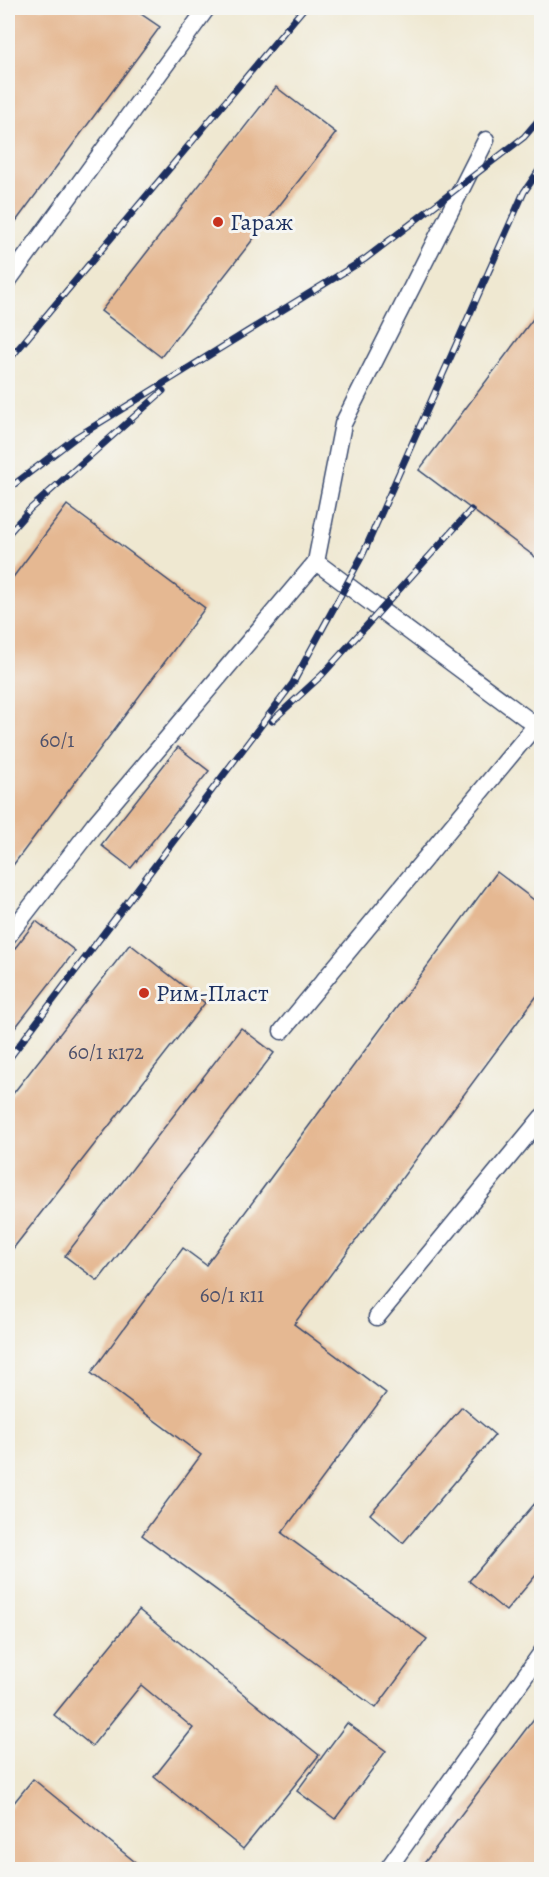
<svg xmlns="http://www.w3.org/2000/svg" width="549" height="1877" viewBox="0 0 549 1877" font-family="Alegreya,serif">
  <rect width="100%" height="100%" fill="#f6f6f2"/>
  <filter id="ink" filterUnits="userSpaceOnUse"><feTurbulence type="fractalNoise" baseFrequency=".0167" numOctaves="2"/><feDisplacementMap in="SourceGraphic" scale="12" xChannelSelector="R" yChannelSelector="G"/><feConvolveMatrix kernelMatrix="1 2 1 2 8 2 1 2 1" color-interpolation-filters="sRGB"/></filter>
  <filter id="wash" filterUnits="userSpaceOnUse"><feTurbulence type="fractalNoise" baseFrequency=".008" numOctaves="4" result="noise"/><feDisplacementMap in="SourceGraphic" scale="24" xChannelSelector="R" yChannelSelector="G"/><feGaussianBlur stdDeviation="1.35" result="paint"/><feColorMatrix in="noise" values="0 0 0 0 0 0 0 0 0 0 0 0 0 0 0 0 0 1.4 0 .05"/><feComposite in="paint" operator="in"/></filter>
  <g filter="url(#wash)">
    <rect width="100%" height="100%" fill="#efe8d1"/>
    <g id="blocks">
      <g fill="#e5b892">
        <path d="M8,8H132L160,27L8,232Z"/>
        <path d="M276,87L336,133L161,357L101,311Z"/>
        <path d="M542,307V562L419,470Z"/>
        <path d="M67,505L205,608L8,872V584Z"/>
        <path d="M178,747L209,771L131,868L101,845Z"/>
        <path d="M497,872L542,906V989L294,1324L386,1393L282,1533L427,1639L376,1708L142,1535L201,1455L91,1373L183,1248L206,1265Z"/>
        <path d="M36,921L75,951L8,1037V957Z"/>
        <path d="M130,944L205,1003L8,1255V1100Z"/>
        <path d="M241,1028L274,1053L98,1281L65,1256Z"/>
        <path d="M462,1407L495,1435L403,1543L370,1514Z"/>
        <path d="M542,1495V1568L506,1611L469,1581Z"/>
        <path d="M139,1610L319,1755L243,1849L154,1777L193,1728L141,1685L92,1746L54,1715Z"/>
        <path d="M542,1708V1870H426L422,1866Z"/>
        <path d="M347,1723L386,1751L335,1819L297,1791Z"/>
        <path d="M33,1779L145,1870H8V1810Z"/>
      </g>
    </g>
  </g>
  <g filter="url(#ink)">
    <use href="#blocks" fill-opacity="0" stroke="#3b4b6f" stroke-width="1.5"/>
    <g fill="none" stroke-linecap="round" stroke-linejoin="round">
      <g stroke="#3b4b6f" stroke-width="19">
        <g id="lane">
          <path d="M486,140L343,424L316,562L542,730"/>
          <path d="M8,281L207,8"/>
          <path d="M8,936L94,825L316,562"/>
          <path d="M282,1031L535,726"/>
          <path d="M377,1317L542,1117"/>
          <path d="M387,1870L542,1652"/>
        </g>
      </g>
      <use href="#lane" stroke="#fff" stroke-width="16"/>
      <g stroke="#1b2f5e" stroke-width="7">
        <g id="rail">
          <path d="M8,361L304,8"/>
          <path d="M8,489L75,438L365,259L524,137L542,116"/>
          <path d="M8,534L30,509L163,391"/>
          <path d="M272,721L322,675L471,510"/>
          <path d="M8,1060L293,683L363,554L524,192L542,166"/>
        </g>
      </g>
      <use href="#rail" stroke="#f6f6f2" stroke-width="4.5" stroke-dasharray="14" stroke-linecap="butt"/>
    </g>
  </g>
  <g fill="#c8321e" stroke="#f6f6f2" stroke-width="2">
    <circle cx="218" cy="222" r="6"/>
    <circle cx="144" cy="993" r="6"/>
  </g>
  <g text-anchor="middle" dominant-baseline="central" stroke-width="6" stroke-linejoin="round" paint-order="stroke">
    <g font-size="21" fill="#4e516b">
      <text x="57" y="740">60/1</text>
      <text x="106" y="1052">60/1 к172</text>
      <text x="232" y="1295">60/1 к11</text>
    </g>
    <g font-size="24" fill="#1b2f5e" stroke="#f6f6f2" text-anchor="start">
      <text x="230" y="222">Гараж</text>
      <text x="156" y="993">Рим-Пласт</text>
    </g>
  </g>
  <rect width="549" height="1877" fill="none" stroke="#f6f6f2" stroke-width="30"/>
</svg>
